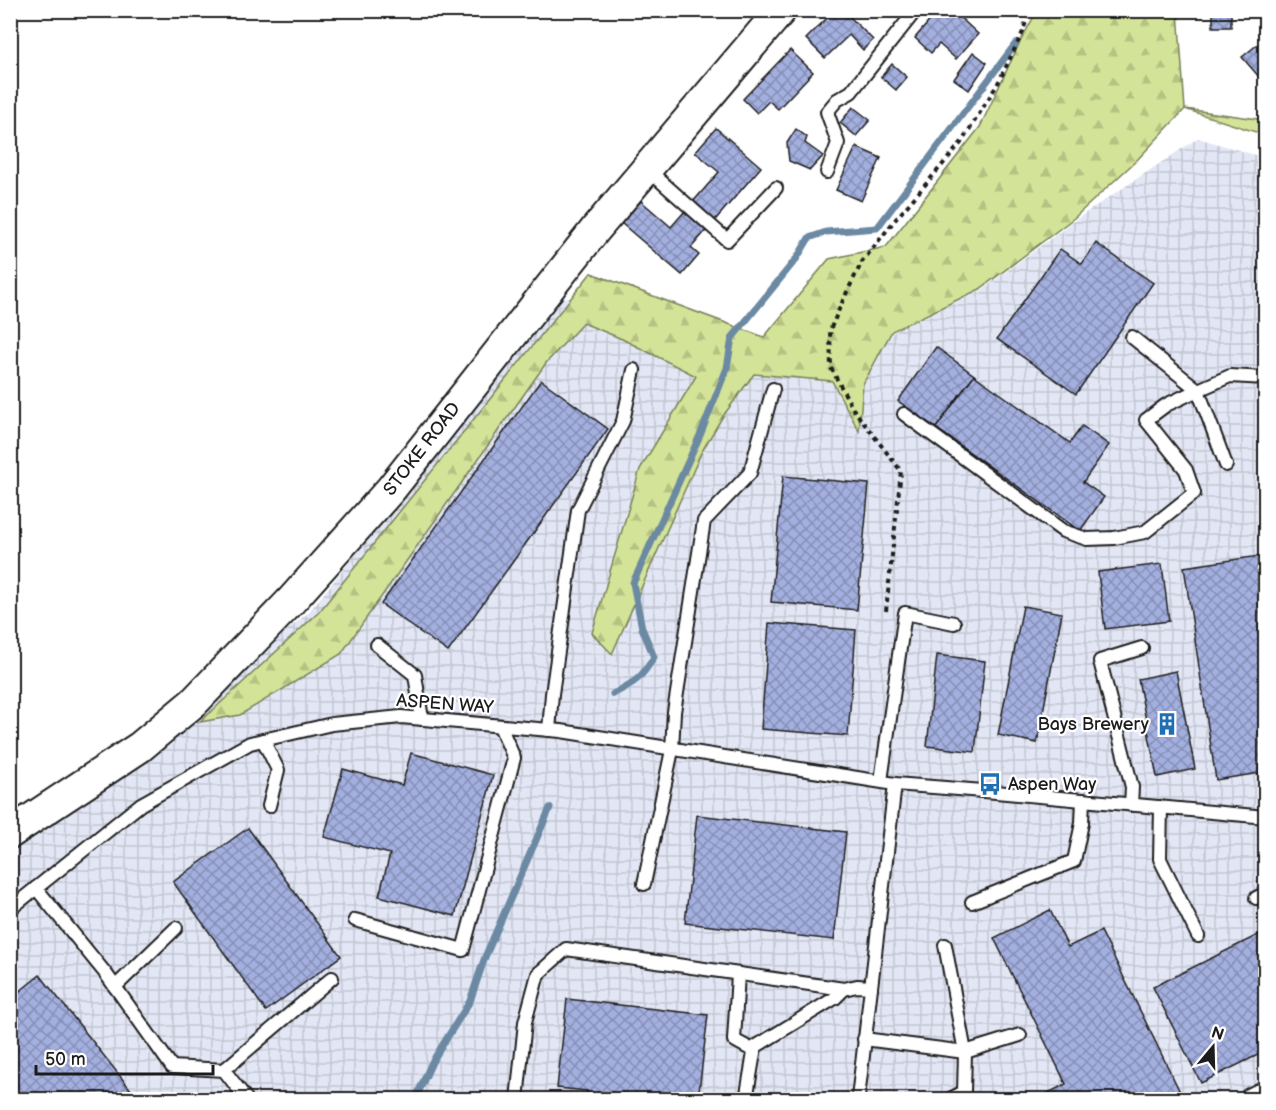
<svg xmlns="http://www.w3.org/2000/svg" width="1276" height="1110" viewBox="0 0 1276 1110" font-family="'Balsamiq Sans',sans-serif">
  <defs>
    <pattern id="industrial-grid" width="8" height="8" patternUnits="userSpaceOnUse" patternTransform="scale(1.5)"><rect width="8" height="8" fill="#e3e7f5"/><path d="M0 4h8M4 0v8" fill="none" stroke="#c2c6d1"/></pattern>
    <pattern id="forest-firs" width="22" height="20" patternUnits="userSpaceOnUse" patternTransform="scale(1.5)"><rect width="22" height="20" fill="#d3e397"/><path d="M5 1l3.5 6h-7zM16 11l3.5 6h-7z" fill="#b5c282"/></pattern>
    <pattern id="building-cross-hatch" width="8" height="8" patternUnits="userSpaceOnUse" patternTransform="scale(1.5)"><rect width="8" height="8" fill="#a3afdf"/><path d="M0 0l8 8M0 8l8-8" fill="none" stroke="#848eb4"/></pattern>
  </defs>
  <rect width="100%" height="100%" fill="#fff"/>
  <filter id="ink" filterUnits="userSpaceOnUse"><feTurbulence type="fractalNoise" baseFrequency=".0167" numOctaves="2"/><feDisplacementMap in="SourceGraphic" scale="12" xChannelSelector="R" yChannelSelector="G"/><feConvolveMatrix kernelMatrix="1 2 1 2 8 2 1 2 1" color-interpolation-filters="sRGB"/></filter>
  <g filter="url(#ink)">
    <path fill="url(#industrial-grid)" d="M1198,138L1265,158V1080L1225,1100H11V844L200,702L308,613L404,495L561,296L787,368L860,363L895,331L983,289L1078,218Z"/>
    <path fill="url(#forest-firs)" stroke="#78805a" stroke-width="1.5" d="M1037,11H1178L1185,109L1265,120V135L1185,109L1138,159L1074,218L980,289L892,331L863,384L859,431L832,381L754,374L723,416L702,451L612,654L592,633L640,469L696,376L622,339L583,323L546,363L341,654L240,715L200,722L319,612L591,273L764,337L829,259L886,247L980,127L1019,44Z"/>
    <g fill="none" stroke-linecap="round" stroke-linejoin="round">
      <g stroke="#6c89a3" stroke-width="7">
        <path d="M613,694C635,682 641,679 654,657L642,628L633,583L701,433L727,368L732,338L797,258L809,238L826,232L877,228L1016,43"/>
        <path d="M415,1100L432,1062L470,1001L485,957L550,808"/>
      </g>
    </g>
    <g fill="url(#building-cross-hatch)" stroke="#1c1c1c" stroke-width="1.5">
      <path d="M835,10H843L873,40L863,50L849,35L825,58L806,39Z"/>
      <path d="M939,10H952L978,34L956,59L939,44L931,53L915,38Z"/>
      <rect x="1213" y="10" width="18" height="17"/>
      <path d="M1263,40L1266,43V73L1260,78L1242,57Z"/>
      <path d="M790,50L813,72L778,109L769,101L757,113L743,99Z"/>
      <path d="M973,52L987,63L969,90L954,79Z"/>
      <path d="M892,64L907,77L896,90L881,77Z"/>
      <path d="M853,107L870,120L856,136L840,123Z"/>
      <path d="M716,128L761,167L691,248L699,255L682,275L621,223L641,201L671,227L719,172L695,152Z"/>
      <path d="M796,129L807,137L805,143L823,156L810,170L789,161L787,143Z"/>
      <path d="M856,147L881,158L861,201L836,190Z"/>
      <path d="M1096,243L1153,283L1076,394L997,339L1060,249L1082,264Z"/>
      <path d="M936,347L974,375L936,428L898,401Z"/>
      <path d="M974,375L1070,443L1082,426L1109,445L1083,482L1104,497L1080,531L936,428Z"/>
      <path d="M541,380L608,429L448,652L381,604Z"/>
      <path d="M783,476L869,484L857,610L771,602Z"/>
      <path d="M1266,555V772L1216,780L1184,567Z"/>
      <path d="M1162,564L1169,621L1105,629L1098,572Z"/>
      <path d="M1023,606L1062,613L1037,743L998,735Z"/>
      <path d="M769,623L856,630L848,736L761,729Z"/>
      <path d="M937,655L985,661L975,752L927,746Z"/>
      <path d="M1176,671L1195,769L1157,777L1138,679Z"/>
      <path d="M411,753L493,775L455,916L379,896L390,854L324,837L343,769L402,785Z"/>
      <path d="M697,815L846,832L834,940L685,923Z"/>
      <path d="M248,828L341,956L266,1011L173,882Z"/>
      <path d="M1050,910L1068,947L1101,931L1184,1100H1039L1038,1098L1066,1084L994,938Z"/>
      <path d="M1266,931V1051L1201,1083L1153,987Z"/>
      <path d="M40,975L139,1100H17L10,1091V999Z"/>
      <path d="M567,999L708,1015L698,1100H586L587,1091L557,1088Z"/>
    </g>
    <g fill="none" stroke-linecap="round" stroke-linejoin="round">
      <g stroke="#1c1c1c" stroke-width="16">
        <g id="service">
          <path d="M647,169L727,240L776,188"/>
          <path d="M827,172L838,143L827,112L837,100L851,92L916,10"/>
          <path d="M1132,337L1198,390L1230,376L1266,378"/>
          <path d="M904,414L1063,531L1087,539L1114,538L1145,532L1194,493L1186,470L1146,420L1166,405L1198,390L1226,465"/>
          <path d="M377,645L415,675L422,719"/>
          <path d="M549,730L552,694L578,510L623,421L634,370"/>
          <path d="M263,740L278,770L269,806"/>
          <path d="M881,781L905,613L954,623"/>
          <path d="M1131,805L1132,787L1100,661L1142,648"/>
          <path d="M1161,807L1160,859L1198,936"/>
          <path d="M644,884L672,750L674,712L704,521L750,473L773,389"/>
          <path d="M36,888L106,974L172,1067L224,1070L332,978"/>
          <path d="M1256,898L1266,893"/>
          <path d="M972,902L1074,861L1082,823L1083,800"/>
          <path d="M10,909L141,804L250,743L332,724L401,717L561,731L895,784L996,792L1266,817"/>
          <path d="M355,920L463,950L514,758L500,726"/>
          <path d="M945,945L965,1052L964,1092L948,1100"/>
          <path d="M738,974L734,1040L754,1051"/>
          <path d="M115,987L176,928"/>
          <path d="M864,1039L965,1052L1020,1035"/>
          <path d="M224,1070L247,1100"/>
          <path d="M858,1098L895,784"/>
          <path d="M517,1100L525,1022L538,974L566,949L844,989L857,986L871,987"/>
          <path d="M746,1100L755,1047L835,998L844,989"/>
        </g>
      </g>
      <g stroke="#1c1c1c" stroke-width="28">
        <path id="minor" d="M1252,1100L1266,1093"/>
      </g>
      <g stroke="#1c1c1c" stroke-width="34">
        <path id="tertiary" d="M10,833L140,747L194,702L291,601L391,489L595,230L781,10"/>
      </g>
      <path stroke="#1c1c1c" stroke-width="4" stroke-dasharray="4.5 4.5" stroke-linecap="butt" d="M886,611L901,471L853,409L831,368L830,330L844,298L862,262L895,220L961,143L997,85L1023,32L1029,10"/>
      <use href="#service" stroke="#fff" stroke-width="12"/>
      <use href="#minor" stroke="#fff" stroke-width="24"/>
      <use href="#tertiary" stroke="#fff" stroke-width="30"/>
    </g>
  </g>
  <defs>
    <g id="building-bare" transform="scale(1.8)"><path d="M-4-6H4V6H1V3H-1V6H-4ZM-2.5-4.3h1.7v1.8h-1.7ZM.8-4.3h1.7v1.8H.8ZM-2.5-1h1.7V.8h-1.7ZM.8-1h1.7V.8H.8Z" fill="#1f6fb2" stroke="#fff" stroke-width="2.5" paint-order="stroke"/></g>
    <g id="bus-bare" transform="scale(1.8)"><path d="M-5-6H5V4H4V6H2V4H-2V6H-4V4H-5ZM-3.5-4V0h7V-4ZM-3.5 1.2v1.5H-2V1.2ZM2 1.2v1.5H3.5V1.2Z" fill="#1f6fb2" stroke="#fff" stroke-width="2.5" paint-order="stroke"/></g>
  </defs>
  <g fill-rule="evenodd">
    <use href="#building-bare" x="1167" y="724"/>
    <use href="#bus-bare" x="990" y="784"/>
  </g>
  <g text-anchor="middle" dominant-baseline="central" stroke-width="4.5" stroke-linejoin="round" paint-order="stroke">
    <g font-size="18" fill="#1c1c1c" stroke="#fff">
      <text transform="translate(422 449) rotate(-52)">STOKE ROAD</text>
      <text transform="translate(445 704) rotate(4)">ASPEN WAY</text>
    </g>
    <g font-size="18" fill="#1c1c1c" stroke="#fff" text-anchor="end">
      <text x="1149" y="724">Bays Brewery</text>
      <text x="1008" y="784" text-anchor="start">Aspen Way</text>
    </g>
  </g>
  <rect width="1276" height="1110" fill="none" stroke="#fff" stroke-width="36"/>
  <rect x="18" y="18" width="1240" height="1074" fill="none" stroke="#1c1c1c" stroke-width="2" filter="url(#ink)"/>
  <g transform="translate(1213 1047) rotate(19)" stroke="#ffffff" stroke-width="4.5" paint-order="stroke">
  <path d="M0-4.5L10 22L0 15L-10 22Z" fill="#1c1c1c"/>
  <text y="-9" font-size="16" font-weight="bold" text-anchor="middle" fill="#1c1c1c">N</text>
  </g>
  <path d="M36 1065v9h177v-9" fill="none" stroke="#1c1c1c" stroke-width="3"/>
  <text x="45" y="1065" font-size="18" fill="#1c1c1c" stroke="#ffffff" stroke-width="4.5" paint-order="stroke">50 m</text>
</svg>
